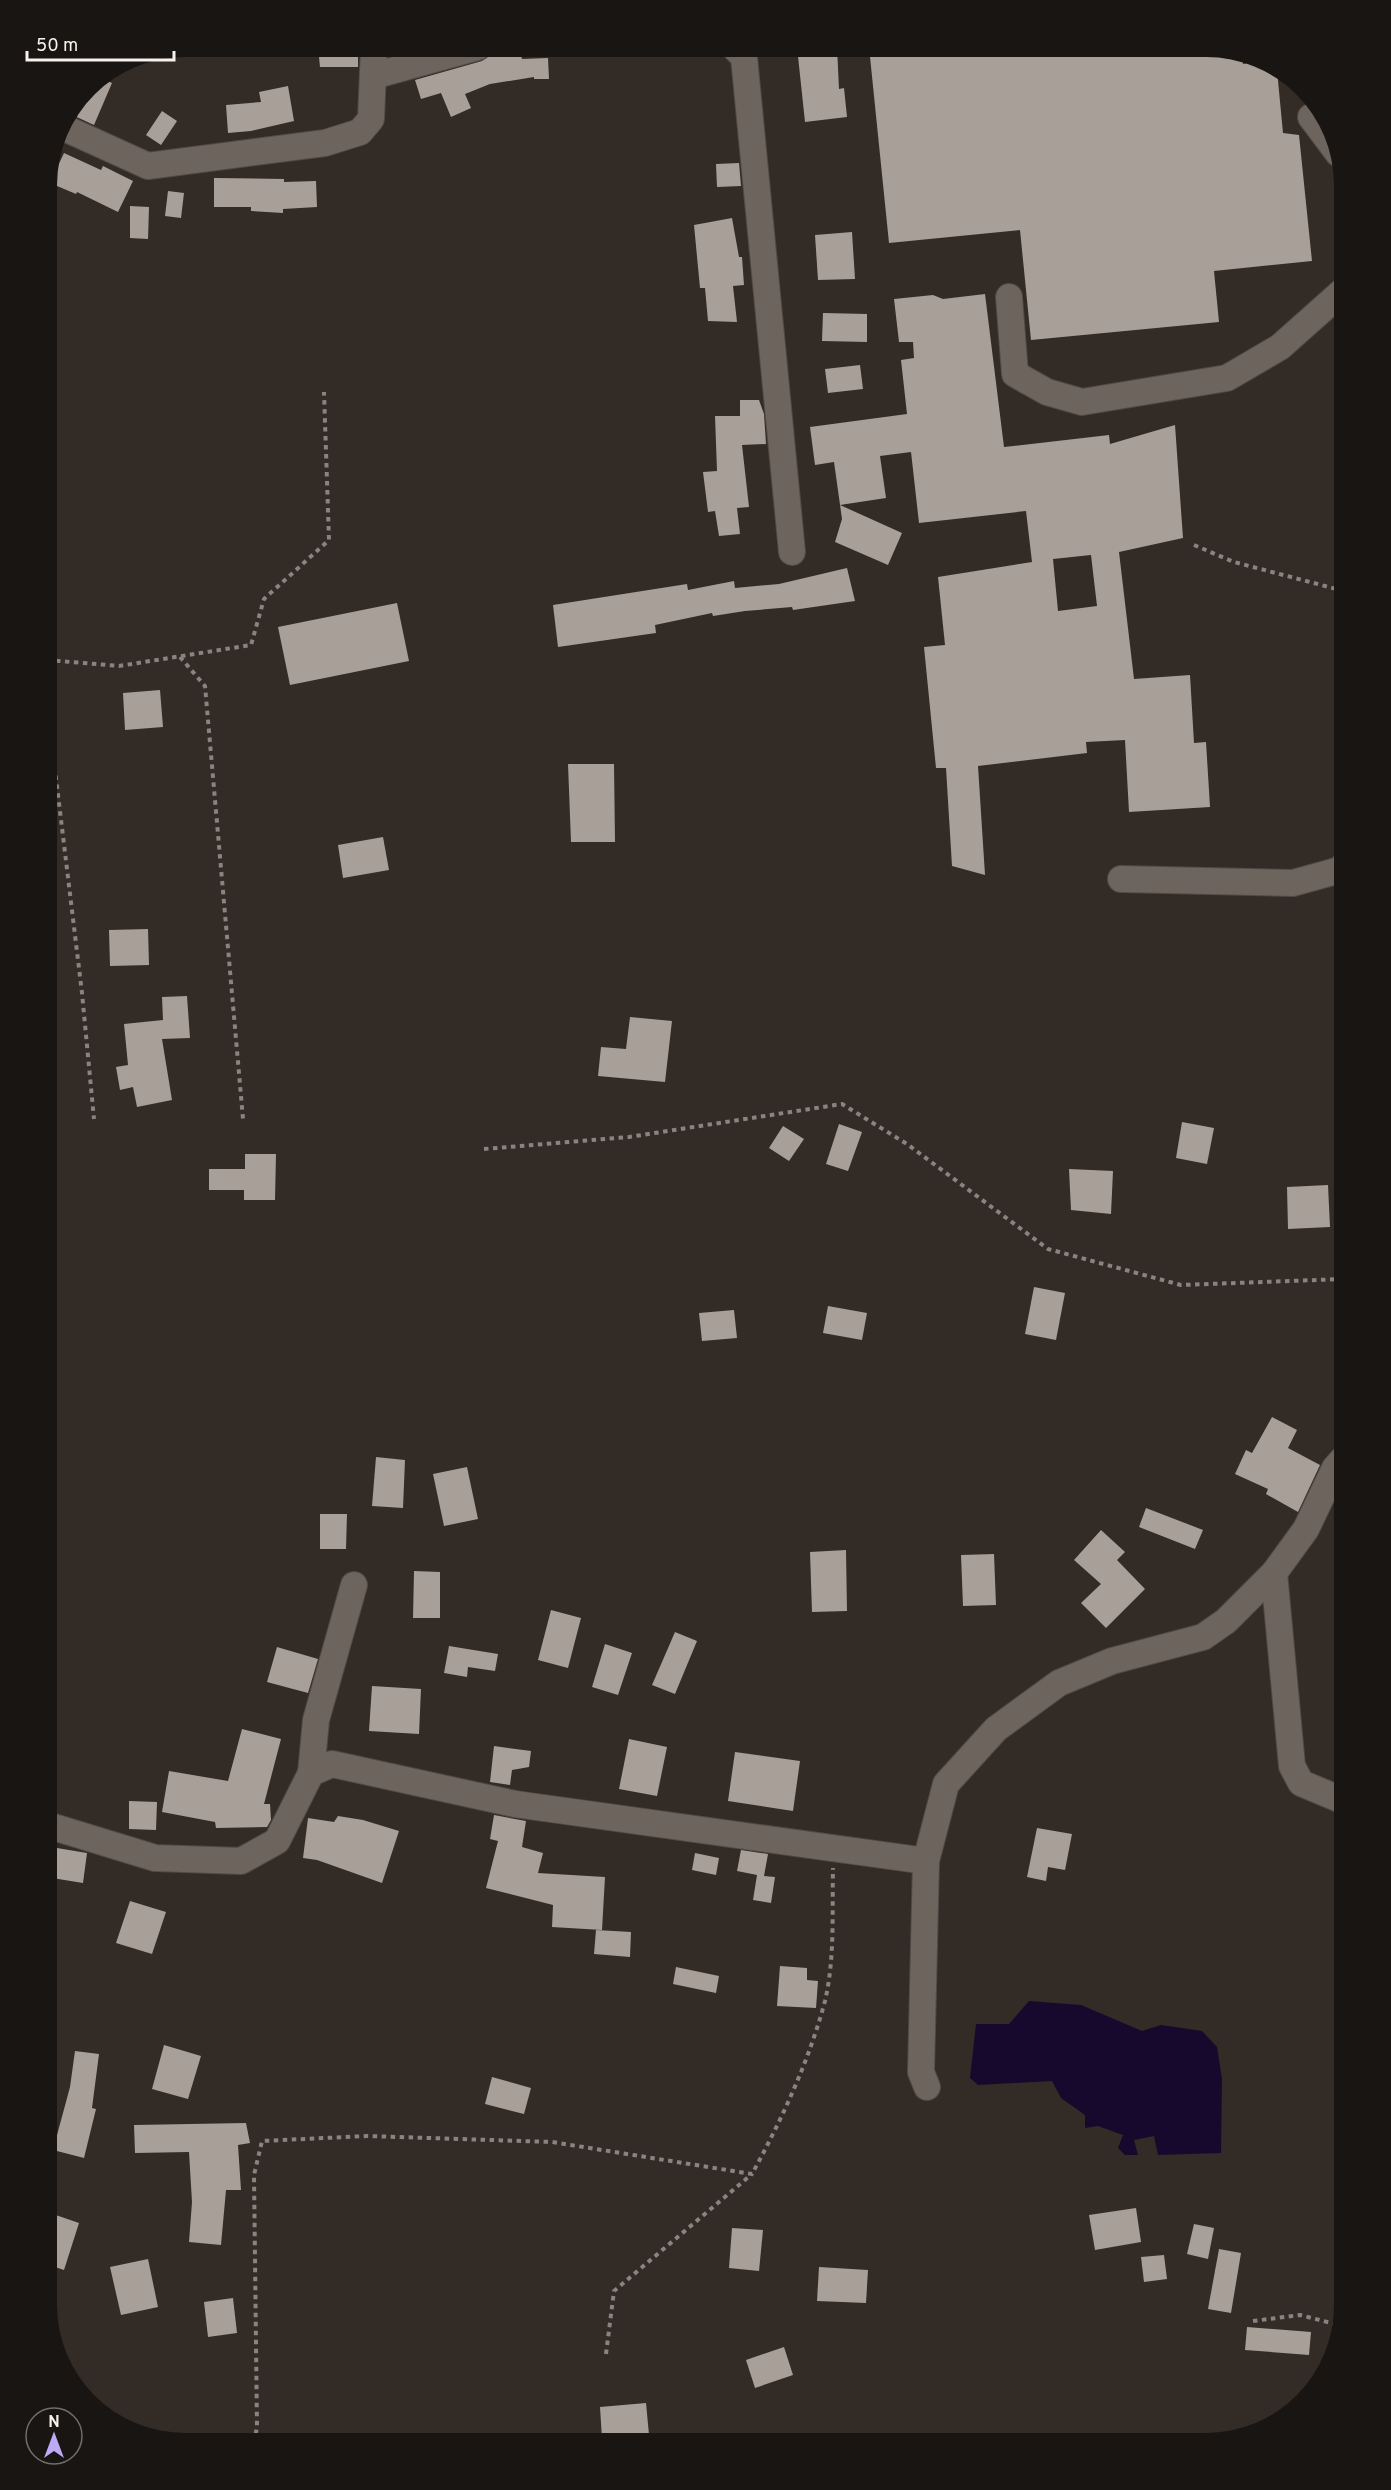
<svg xmlns="http://www.w3.org/2000/svg" width="1391" height="2490" viewBox="0 0 1391 2490" font-family="Overpass,sans-serif">
  <rect width="100%" height="100%" fill="#332b26"/>
  <path fill="#17092d" d="M1029,2001L1081,2005L1142,2031L1161,2025L1202,2031L1217,2047L1222,2079L1221,2153L1158,2155L1154,2136L1134,2140L1138,2155H1125L1118,2148L1123,2135L1098,2126L1085,2128V2115L1061,2098L1052,2081L978,2085L970,2078L976,2024H1009Z"/>
  <g fill="#a89f98" fill-rule="evenodd">
    <path d="M318,47H358V67H320Z"/>
    <path d="M797,47H837L839,89L844,88L847,117L805,122Z"/>
    <path d="M869,47H1216L1242,57L1243,64L1257,62L1277,70L1283,133L1299,135L1312,261L1214,271L1219,322L1031,340L1020,230L889,243Z"/>
    <path d="M520,50L522,59L548,58L549,79H534V77L490,84L465,94L471,108L451,117L441,93L421,99L415,80L482,61L490,55Z"/>
    <path d="M100,78L112,83L94,125L68,113L87,87Z"/>
    <path d="M288,86L294,121L251,131L228,133L226,105L261,102L259,92Z"/>
    <path d="M162,111L177,121L161,145L146,135Z"/>
    <path d="M64,153L101,170L103,166L133,181L118,212L77,192L76,194L50,183Z"/>
    <path d="M739,163L741,186L717,187L716,164Z"/>
    <path d="M214,178L284,179V182L316,181L317,207L283,209V213L251,211V207H214Z"/>
    <path d="M168,191L184,193L181,218L165,216Z"/>
    <path d="M130,206L149,207L148,239L130,238Z"/>
    <path d="M732,218L739,257H742L744,285L733,286L737,322L708,321L705,288H700L694,225Z"/>
    <path d="M852,232L855,279L818,280L815,235Z"/>
    <path d="M985,294L1004,447L1109,435L1110,444L1175,425L1183,538L1119,552L1134,679L1190,675L1194,743L1206,742L1210,807L1129,812L1125,740L1086,742L1087,753L978,766L985,875L952,866L946,768H936L924,647L945,645L938,577L1032,562L1026,511L919,523L911,452L880,456L886,498L840,505L902,533L888,565L835,542L842,519L834,462L815,465L810,427L907,414L901,360L914,358L913,342H899L894,299L933,295L943,299ZM1091,555L1097,606L1058,611L1053,559Z"/>
    <path d="M823,313L867,314V342L822,341Z"/>
    <path d="M860,365L863,389L828,393L825,369Z"/>
    <path d="M740,400H759L764,414L766,444L742,445L749,507L737,508L740,534L719,536L715,511L708,512L703,472L717,471L715,416H740Z"/>
    <path d="M847,568L855,601L793,610L792,607L745,611L713,616L712,613L655,625L656,633L558,647L553,605L687,584L688,590L734,581L735,588L779,584Z"/>
    <path d="M397,603L409,661L290,685L278,627Z"/>
    <path d="M160,690L163,727L125,730L123,693Z"/>
    <path d="M568,764H614L615,842H571Z"/>
    <path d="M383,837L389,870L343,878L338,845Z"/>
    <path d="M148,929L149,965L110,966L109,930Z"/>
    <path d="M187,996L190,1038L162,1039L172,1100L137,1107L133,1087L120,1090L116,1067L128,1065L124,1024L163,1020L162,997Z"/>
    <path d="M630,1017L672,1021L665,1082L598,1076L601,1047L626,1049Z"/>
    <path d="M1182,1122L1214,1128L1207,1164L1176,1158Z"/>
    <path d="M839,1124L862,1132L848,1171L826,1164Z"/>
    <path d="M783,1126L804,1139L789,1161L769,1148Z"/>
    <path d="M245,1154H276L275,1200H244V1190H209V1169H245Z"/>
    <path d="M1069,1169L1113,1171L1111,1214L1071,1210Z"/>
    <path d="M1328,1185L1330,1227L1288,1229L1287,1187Z"/>
    <path d="M1034,1287L1065,1293L1056,1340L1025,1334Z"/>
    <path d="M828,1306L867,1313L862,1340L823,1333Z"/>
    <path d="M734,1310L737,1338L702,1341L699,1313Z"/>
    <path d="M1272,1417L1297,1430L1288,1448L1320,1465L1298,1512L1266,1494L1268,1489L1235,1474L1246,1450L1252,1453Z"/>
    <path d="M376,1457L405,1460L403,1508L372,1506Z"/>
    <path d="M467,1467L478,1519L444,1526L433,1474Z"/>
    <path d="M1146,1508L1203,1530L1195,1549L1139,1527Z"/>
    <path d="M320,1514H347L346,1549H320Z"/>
    <path d="M1101,1530L1125,1552L1117,1560L1145,1589L1106,1628L1081,1603L1101,1584L1074,1560Z"/>
    <path d="M846,1550L847,1611L812,1612L810,1552Z"/>
    <path d="M994,1554L996,1605L963,1606L961,1555Z"/>
    <path d="M414,1571L440,1572V1618H413Z"/>
    <path d="M551,1610L581,1618L568,1668L538,1660Z"/>
    <path d="M675,1632L697,1641L675,1694L652,1685Z"/>
    <path d="M605,1644L632,1653L618,1695L592,1687Z"/>
    <path d="M449,1646L498,1654L495,1671L468,1667L467,1677L444,1673Z"/>
    <path d="M277,1647L318,1659L308,1693L267,1682Z"/>
    <path d="M372,1686L421,1689L419,1734L369,1731Z"/>
    <path d="M242,1729L281,1739L264,1804H270L271,1820L267,1827L216,1828L215,1822L162,1812L169,1771L228,1781Z"/>
    <path d="M629,1739L667,1747L657,1796L619,1789Z"/>
    <path d="M494,1746L531,1751L529,1767L512,1770L510,1785L490,1782Z"/>
    <path d="M735,1752L800,1761L793,1811L728,1801Z"/>
    <path d="M129,1801L157,1802L156,1830L129,1829Z"/>
    <path d="M494,1815L526,1821L522,1847L543,1853L538,1873L605,1877L602,1930L552,1927L553,1905L486,1888L498,1841L490,1839Z"/>
    <path d="M338,1816L363,1820L399,1831L382,1883L317,1860L303,1858L308,1818L334,1822Z"/>
    <path d="M1037,1828L1072,1834L1065,1870L1048,1867L1046,1881L1027,1877Z"/>
    <path d="M57,1848L87,1853L83,1883L52,1878Z"/>
    <path d="M741,1850L768,1854L764,1876L775,1877L771,1903L753,1900L757,1875L737,1871Z"/>
    <path d="M695,1853L719,1858L716,1875L692,1870Z"/>
    <path d="M130,1901L166,1912L152,1954L116,1943Z"/>
    <path d="M596,1930L631,1932L630,1957L594,1954Z"/>
    <path d="M780,1966L807,1968V1980L818,1981L816,2008L777,2006Z"/>
    <path d="M676,1967L719,1976L716,1993L673,1984Z"/>
    <path d="M164,2045L201,2056L188,2099L152,2089Z"/>
    <path d="M75,2051L99,2054L92,2108L96,2109L84,2158L53,2150L70,2087Z"/>
    <path d="M492,2077L531,2088L524,2114L485,2104Z"/>
    <path d="M246,2123L250,2143L238,2145L241,2190H226L221,2245L189,2242L192,2202L189,2152L135,2153L134,2125Z"/>
    <path d="M1136,2208L1141,2242L1095,2250L1089,2215Z"/>
    <path d="M47,2212L79,2223L64,2270L46,2264Z"/>
    <path d="M1194,2224L1214,2228L1208,2259L1187,2254Z"/>
    <path d="M732,2228L763,2230L759,2271L729,2268Z"/>
    <path d="M1219,2249L1241,2253L1231,2313L1208,2309Z"/>
    <path d="M1164,2255L1167,2279L1144,2282L1141,2257Z"/>
    <path d="M148,2259L158,2307L121,2315L110,2267Z"/>
    <path d="M819,2267L868,2270L866,2303L817,2301Z"/>
    <path d="M233,2298L237,2333L208,2337L204,2302Z"/>
    <path d="M1247,2327L1311,2332L1309,2355L1245,2350Z"/>
    <path d="M784,2347L793,2375L755,2388L746,2360Z"/>
    <path d="M646,2403L649,2435L602,2439L600,2407Z"/>
  </g>
  <g fill="none" stroke-linecap="round" stroke-linejoin="round">
    <g stroke="#504945" stroke-width="28">
      <g id="minor">
        <path d="M734,47L744,57L792,552"/>
        <path d="M373,76L478,47"/>
        <path d="M1311,117L1338,153"/>
        <path d="M60,126L148,166L325,143L360,132L371,119L374,47"/>
        <path d="M1009,297L1015,374L1047,392L1082,402L1227,378L1280,347L1344,290"/>
        <path d="M1121,879L1293,883L1340,870L1344,865"/>
        <path d="M1274,1573L1292,1766L1301,1783L1344,1801"/>
        <path d="M311,1773L316,1720L354,1585"/>
        <path d="M47,1825L155,1858L241,1861L277,1841L311,1773L332,1764L515,1804L926,1861"/>
        <path d="M927,2087L921,2072L926,1861L946,1784L996,1729L1059,1683L1112,1661L1203,1637L1226,1621L1274,1573L1306,1529L1335,1468L1344,1458"/>
      </g>
    </g>
    <g stroke="#8a837f" stroke-width="4" stroke-dasharray="4.5 4.5" stroke-linecap="butt">
      <path d="M1194,545L1234,562L1344,591"/>
      <path d="M180,657L205,686L243,1119"/>
      <path d="M47,660L119,666L251,645L264,599L329,540L324,392"/>
      <path d="M47,704L82,993L94,1119"/>
      <path d="M484,1149L629,1137L842,1104L907,1144L1048,1249L1181,1285L1344,1279"/>
      <path d="M1253,2321L1300,2315L1339,2325"/>
      <path d="M606,2354L614,2291L752,2174"/>
      <path d="M254,2443L257,2427L254,2175L262,2141L367,2136L552,2142L752,2174C782,2119 809,2061 825,2001C835,1959 832,1911 833,1868"/>
    </g>
    <use href="#minor" stroke="#6c645d" stroke-width="26"/>
  </g>
  <path d="M0 0H1391V2490H0ZM185 57H1206A128 128 0 0 1 1334 185V2305A128 128 0 0 1 1206 2433H185A128 128 0 0 1 57 2305V185A128 128 0 0 1 185 57Z" fill="#181512" fill-rule="evenodd"/>
  <g transform="translate(54 2436)"><circle r="28" fill="#181512" stroke="#716d6a" stroke-width="1.5"/>
  <path d="M0-4.5L10 22L0 15L-10 22Z" fill="#bea9f4"/>
  <text y="-9" font-size="16" font-weight="bold" text-anchor="middle" fill="#f7f2ee">N</text>
  </g>
  <path d="M27 51v9h147v-9" fill="none" stroke="#f7f2ee" stroke-width="3"/>
  <text x="36" y="51" font-size="18" fill="#f7f2ee" stroke="#181512" stroke-width="4.5" paint-order="stroke">50 m</text>
</svg>
